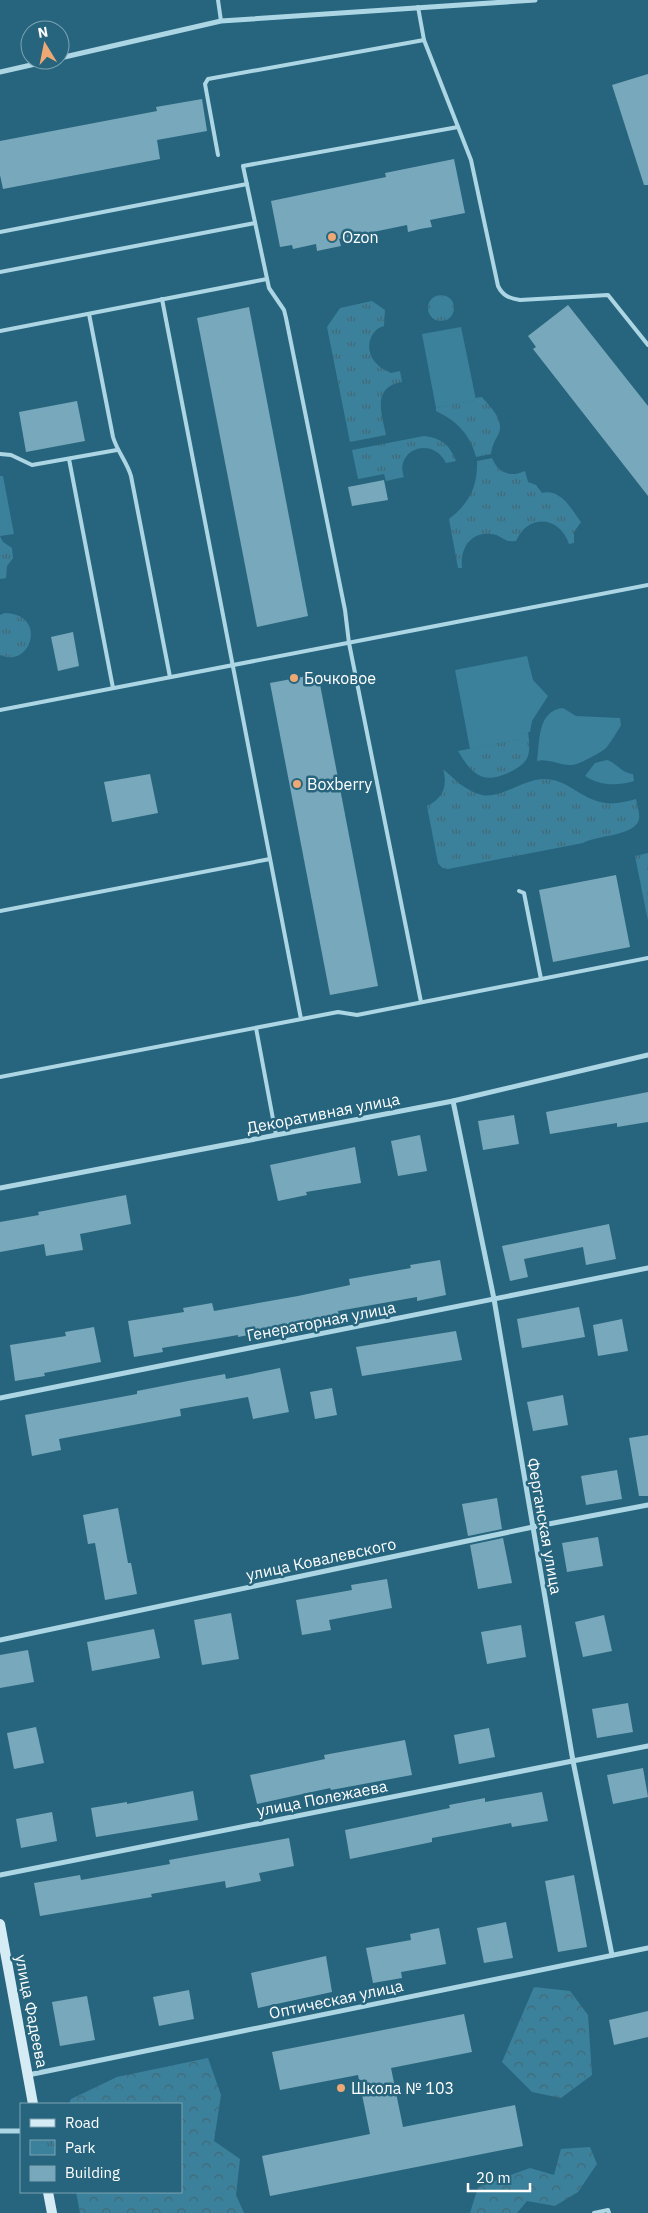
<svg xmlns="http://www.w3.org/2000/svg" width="648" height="2213" viewBox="0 0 648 2213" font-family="'IBM Plex Sans',sans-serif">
  <defs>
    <pattern id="forest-crowns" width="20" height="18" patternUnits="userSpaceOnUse" patternTransform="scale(1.25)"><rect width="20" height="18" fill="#3b819b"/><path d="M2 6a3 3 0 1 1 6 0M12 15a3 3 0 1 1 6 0" fill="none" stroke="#436977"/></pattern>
    <pattern id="park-tufts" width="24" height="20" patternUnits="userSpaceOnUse" patternTransform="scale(1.25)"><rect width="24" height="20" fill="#3b819b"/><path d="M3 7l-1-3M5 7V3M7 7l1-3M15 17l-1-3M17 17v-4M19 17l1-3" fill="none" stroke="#436977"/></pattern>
  </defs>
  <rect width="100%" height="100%" fill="#27657e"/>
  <g fill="#3b819b">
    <path d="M461,327L476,400L436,408L422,334Z"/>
    <path d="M0,476H3L14,534L0,536Z"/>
    <path d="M527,656L533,680L548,696L532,721L530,732L521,734L522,739L470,749L455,670Z"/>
    <path d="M563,708L576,716L620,718L621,725C620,728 608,746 606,748C602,752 578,765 572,765C560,766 549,758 537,761C540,741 537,711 563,708Z"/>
    <path d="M607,760C617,763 621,773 633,774L634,781C617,786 600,786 585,776L595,763Z"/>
  </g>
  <g fill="url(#forest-crowns)">
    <path d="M534,1987L570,1991L588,2015L592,2075L561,2098L532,2092L502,2062Z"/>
    <path d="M208,2058L221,2095L214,2141L240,2159L236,2195L244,2213H80L76,2192H181V2104H69L71,2099L117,2077Z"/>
    <path d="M590,2147L597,2164L578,2192L555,2206L527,2201L517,2213H470L478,2187L530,2168L554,2175L561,2149Z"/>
  </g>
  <g fill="url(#park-tufts)">
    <circle cx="441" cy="308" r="13"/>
    <path d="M372,301L385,310L384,326C368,330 364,352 377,364C380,368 386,370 391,373L400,371L402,382C371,387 382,414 386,435L350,442L327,327L340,308Z"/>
    <path d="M482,397C490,407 506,421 498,435C494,442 492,446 491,454L476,457C470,434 457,421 436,411V408L475,400V398Z"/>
    <path d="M424,436C441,438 450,445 456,461L446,463C432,435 394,450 404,477L386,481L384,474L358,479L352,450Z"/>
    <path d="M492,458C498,473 511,478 525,471L528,482L536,485L542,493C561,488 571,509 581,522L574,532V543L569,544C560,516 528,513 516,541C503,543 503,535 491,534C470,532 460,549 462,568H458L449,519C469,504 478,486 477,461Z"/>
    <path d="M0,536L3,542L12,548L13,558L7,566L6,578L0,579Z"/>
    <path d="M5,613C48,614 31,669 0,655V615Z"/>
    <path d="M528,732C531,756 530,762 508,773C482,785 471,773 458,751L521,739V734Z"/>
    <path d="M443,769C454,779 467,792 482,795C501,799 523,779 545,779C564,779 577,794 594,800C608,806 622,803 636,799C637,806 640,813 639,819C636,836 597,835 583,843L448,869L442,868L438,863L427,806C443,799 448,786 443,769Z"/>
    <path d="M648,853V921L635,856Z"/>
  </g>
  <g fill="#78a8bb">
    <path d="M648,74V185H644L612,85Z"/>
    <path d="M202,99L207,131L157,140L160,159L3,189L0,175V141L157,111L156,107Z"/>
    <path d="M454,159L465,213L430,220L432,227L420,229L408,232L407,225L339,239L341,246L317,251L316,244L293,249L292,245L280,247L271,201L386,177L385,173Z"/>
    <path d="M568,305L648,406V496L533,349L536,347L528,336Z"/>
    <path d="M249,307L308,616L257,627L197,318Z"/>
    <path d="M77,401L85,441L26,452L19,412Z"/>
    <path d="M384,480L388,500L352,506L348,487Z"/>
    <path d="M73,632L79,666L58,671L51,637Z"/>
    <path d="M318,674L378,986L330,995L270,683Z"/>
    <path d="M150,774L158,813L112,822L104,782Z"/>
    <path d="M616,875L630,947L553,962L539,890Z"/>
    <path d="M648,1092V1122L617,1127V1123L550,1134L546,1112Z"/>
    <path d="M514,1115L519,1144L483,1150L478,1121Z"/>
    <path d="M420,1135L427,1171L398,1176L391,1141Z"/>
    <path d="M355,1147L361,1183L306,1192L307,1195L278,1201L270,1165Z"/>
    <path d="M126,1195L131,1224L80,1234L83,1250L46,1256L44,1244L0,1252V1222L39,1215L38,1212Z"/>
    <path d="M609,1224L616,1259L586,1265L583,1247L524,1259L528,1277L510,1281L502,1246Z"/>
    <path d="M440,1260L446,1295L417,1301V1297L338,1311L339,1317L238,1337V1335L162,1348L163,1352L134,1357L128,1321L184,1312L183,1308L212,1303L214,1311L298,1296L350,1285L349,1279L411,1268L410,1265Z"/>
    <path d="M579,1307L585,1337L522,1348L517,1319Z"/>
    <path d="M622,1319L628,1351L598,1356L593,1325Z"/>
    <path d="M94,1327L101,1362L44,1373L45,1376L15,1381L10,1345L66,1336L65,1332Z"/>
    <path d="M456,1331L462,1360L362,1376L356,1347Z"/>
    <path d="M280,1368L289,1412L253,1419L248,1397L180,1409L181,1416L59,1439L61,1450L32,1456L25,1415L137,1394V1391L193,1380L225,1374L226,1379Z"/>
    <path d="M332,1388L337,1415L315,1419L310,1392Z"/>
    <path d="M563,1395L568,1425L533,1431L527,1402Z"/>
    <path d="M648,1435V1496H639L629,1438Z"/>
    <path d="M617,1470L622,1499L586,1505L581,1476Z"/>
    <path d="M497,1498L502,1529L468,1536L462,1504Z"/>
    <path d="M118,1508L128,1563H131L137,1594L105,1600L95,1543L88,1544L83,1515Z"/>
    <path d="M598,1537L603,1566L567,1572L562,1543Z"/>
    <path d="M503,1538L512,1583L478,1589L470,1545Z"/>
    <path d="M387,1579L392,1608L329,1620L331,1630L302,1635L296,1600L352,1590L351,1585Z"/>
    <path d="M231,1613L239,1659L202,1665L194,1620Z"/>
    <path d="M604,1615L612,1651L583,1657L575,1622Z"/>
    <path d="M521,1625L526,1657L487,1664L481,1632Z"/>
    <path d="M154,1629L160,1658L92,1671L87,1642Z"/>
    <path d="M28,1650L34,1682L0,1688V1655Z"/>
    <path d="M628,1703L633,1732L597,1738L592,1709Z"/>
    <path d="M36,1727L44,1763L14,1769L7,1733Z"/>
    <path d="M489,1728L495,1757L459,1764L454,1735Z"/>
    <path d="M405,1740L412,1775L331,1790L330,1788L257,1804L250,1775L325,1759L324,1755Z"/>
    <path d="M643,1768L648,1797L613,1804L607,1775Z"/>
    <path d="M193,1791L198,1820L96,1837L91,1808L127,1802V1804Z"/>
    <path d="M542,1792L548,1821L512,1827L511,1823L432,1838V1842L350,1859L345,1830L450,1808L449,1805L485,1798V1802Z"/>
    <path d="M52,1812L57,1841L21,1848L16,1819Z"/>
    <path d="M289,1838L294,1866L259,1873L261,1881L226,1888L225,1881L151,1894L152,1897L40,1916L34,1883L80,1875L81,1880L170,1864L169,1860Z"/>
    <path d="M574,1875L587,1947L558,1952L545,1881Z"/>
    <path d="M506,1922L513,1958L484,1963L477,1928Z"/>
    <path d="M439,1928L446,1964L401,1972L402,1978L373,1983L366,1948L411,1940L410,1934Z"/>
    <path d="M326,1956L332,1992L258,2008L251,1973Z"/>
    <path d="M189,1990L194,2019L159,2026L153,1997Z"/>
    <path d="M87,1996L95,2040L60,2046L52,2002Z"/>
    <path d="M648,2011V2037L614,2045L609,2020Z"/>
    <path d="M464,2014L472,2052L391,2068L403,2127L515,2105L523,2146L270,2196L262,2156L370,2134L358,2075L280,2090L272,2052Z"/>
  </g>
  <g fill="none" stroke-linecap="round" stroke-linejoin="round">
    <g stroke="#add6e5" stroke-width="4">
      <path d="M218,0L221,21"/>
      <path d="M418,7L424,40L471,160L498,286C503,296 509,298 520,300L608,295L648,345"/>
      <path d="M218,155L205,84L208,79L424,40"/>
      <path d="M0,232L247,184"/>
      <path d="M0,272L255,223"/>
      <path d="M162,299L301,1019"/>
      <path d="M89,314L113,437C117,451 127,462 131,476L170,677"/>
      <path d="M0,331L267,279"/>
      <path d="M0,454L11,455L32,465L117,450"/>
      <path d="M69,459L113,688"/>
      <path d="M0,710L648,585"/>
      <path d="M519,891L524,893L541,979"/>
      <path d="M0,911L270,859"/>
      <path d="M421,1002L349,643L345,610L286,318L284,310L269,288L243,166L458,127"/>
      <path d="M256,1028L276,1135"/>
      <path d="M0,1077L338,1012L357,1015L648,958"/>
      <path d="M594,2213L608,2210L609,2213"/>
    </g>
    <g stroke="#add6e5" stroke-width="5">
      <path d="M60,58L221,21L535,0"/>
      <path d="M0,72L53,60"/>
      <path d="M453,1101L494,1299L573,1761L612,1955"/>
      <path d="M0,1188L453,1101L648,1055"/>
      <path d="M0,1398L648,1268"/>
      <path d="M0,1640L533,1527L648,1505"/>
      <path d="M0,1875L648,1746"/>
      <path d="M28,2075L648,1948"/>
      <path d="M0,2131H21"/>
    </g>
    <g stroke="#d6ecf5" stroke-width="10">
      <path d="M0,1924L33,2104"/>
      <path d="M48,2192L52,2213"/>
    </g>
  </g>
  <g fill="#eda873" stroke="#27657e" stroke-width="2">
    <circle cx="332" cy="237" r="5"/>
    <circle cx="294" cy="678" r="5"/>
    <circle cx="297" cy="784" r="5"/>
    <circle cx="341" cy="2088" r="5"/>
  </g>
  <g text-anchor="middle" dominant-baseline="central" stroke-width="5" stroke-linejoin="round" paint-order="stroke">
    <g font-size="16" fill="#fff" stroke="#27657e" text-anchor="start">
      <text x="342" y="237">Ozon</text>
      <text x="304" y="678">Бочковое</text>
      <text x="307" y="784">Boxberry</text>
      <text x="351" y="2088">Школа № 103</text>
    </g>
    <g font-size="16" fill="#fff" stroke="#27657e">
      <text transform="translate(323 1113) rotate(-11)">Декоративная улица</text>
      <text transform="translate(321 1321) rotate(-11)">Генераторная улица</text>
      <text transform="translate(545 1526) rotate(80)">Ферганская улица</text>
      <text transform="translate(321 1559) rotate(-12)">улица Ковалевского</text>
      <text transform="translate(322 1798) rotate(-11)">улица Полежаева</text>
      <text transform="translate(336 1999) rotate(-12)">Оптическая улица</text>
      <text transform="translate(32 2011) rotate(79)">улица Фадеева</text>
    </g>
  </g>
  <rect x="20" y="2103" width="162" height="90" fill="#27657e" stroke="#7da3b2"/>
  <rect x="30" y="2119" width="25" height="8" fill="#d6ecf5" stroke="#7da3b2"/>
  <text x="65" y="2128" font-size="15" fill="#ffffff">Road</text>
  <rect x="30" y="2140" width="25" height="15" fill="url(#park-tufts)" stroke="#7da3b2"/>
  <text x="65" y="2153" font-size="15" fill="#ffffff">Park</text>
  <rect x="30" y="2166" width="25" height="15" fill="#78a8bb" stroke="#7da3b2"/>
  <text x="65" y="2178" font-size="15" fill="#ffffff">Building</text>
  <g transform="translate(45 45) rotate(350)"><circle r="24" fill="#27657e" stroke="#7da3b2"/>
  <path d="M0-4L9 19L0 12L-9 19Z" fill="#eda873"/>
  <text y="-8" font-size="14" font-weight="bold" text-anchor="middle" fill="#ffffff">N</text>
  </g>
  <path d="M468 2183v8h62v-8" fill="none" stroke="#ffffff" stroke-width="2.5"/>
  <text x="476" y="2183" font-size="15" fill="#ffffff" stroke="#27657e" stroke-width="4" paint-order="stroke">20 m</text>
</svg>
